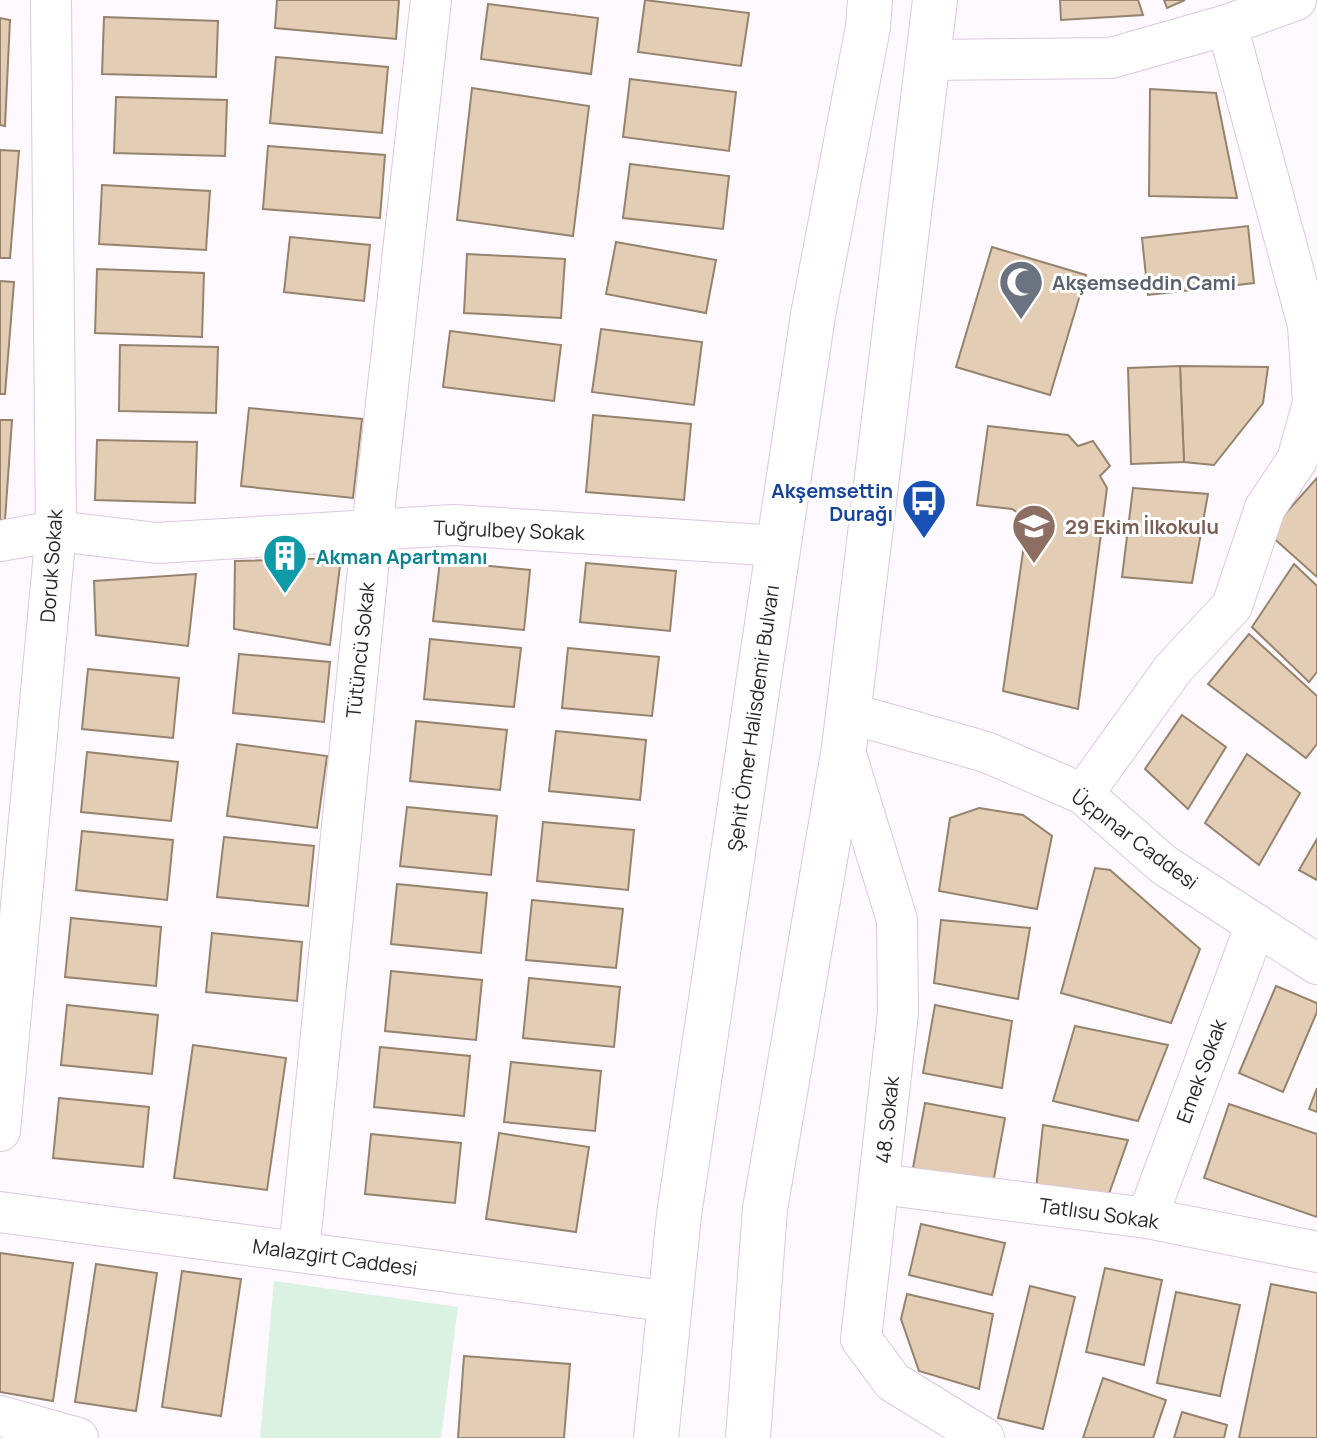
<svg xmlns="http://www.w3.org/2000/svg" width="1317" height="1438" viewBox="0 0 1317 1438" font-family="Manrope,sans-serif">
  <rect width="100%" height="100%" fill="#fdf9fe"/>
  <path fill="#dbf1e2" d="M274,1281L458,1307L441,1438H260Z"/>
  <g fill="#e3cdb5" stroke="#96836e" stroke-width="2">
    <path d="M277,0H399L396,39L275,28Z"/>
    <path d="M645,0L749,13L741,66L638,52Z"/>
    <path d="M1060,0H1138L1143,15L1061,20Z"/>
    <path d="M1164,0H1185L1167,8Z"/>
    <path d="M488,4L598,18L591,74L481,59Z"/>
    <path d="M104,17L218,21L216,77L102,74Z"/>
    <path d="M0,18L10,20L5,126L0,125Z"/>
    <path d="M276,57L388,67L382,133L270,123Z"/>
    <path d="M630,79L736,92L729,151L623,137Z"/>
    <path d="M472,88L589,106L573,236L457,220Z"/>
    <path d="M1150,89L1216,93L1237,198L1149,196Z"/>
    <path d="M116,97L227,100L225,156L114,153Z"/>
    <path d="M268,146L385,155L380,218L263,209Z"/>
    <path d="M0,150L19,151L10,258H0Z"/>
    <path d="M630,164L729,176L723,229L623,218Z"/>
    <path d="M102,185L210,191L206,250L99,244Z"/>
    <path d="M1248,226L1254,283L1148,295L1142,238Z"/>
    <path d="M290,237L370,245L364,301L284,292Z"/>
    <path d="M616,242L716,260L706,313L606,294Z"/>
    <path d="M992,247L1086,275L1050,395L956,367Z"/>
    <path d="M467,254L565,259L561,318L464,313Z"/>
    <path d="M97,269L204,273L202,337L95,333Z"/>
    <path d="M0,281L14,282L5,394H0Z"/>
    <path d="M601,329L702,342L694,405L592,392Z"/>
    <path d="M450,331L561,345L554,401L443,387Z"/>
    <path d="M120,345L218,347L216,413L119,411Z"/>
    <path d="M1180,366L1268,367L1263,403L1214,465L1184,462Z"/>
    <path d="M1180,366L1184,462L1131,464L1128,368Z"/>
    <path d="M249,408L362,419L353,498L241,486Z"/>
    <path d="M593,415L691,424L684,500L586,492Z"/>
    <path d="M0,420H12L5,520H0Z"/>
    <path d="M988,426L1068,435L1078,446L1093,441L1110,466L1100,476L1107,488L1078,709L1003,691L1027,524L1021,515L1012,509L977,505Z"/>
    <path d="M97,440L197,442L195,503L95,500Z"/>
    <path d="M1317,478V577L1268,533Z"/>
    <path d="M1133,488L1208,494L1192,583L1122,577Z"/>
    <path d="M341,558L330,645L234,629L235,561Z"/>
    <path d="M440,561L530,570L524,630L433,621Z"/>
    <path d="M586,563L676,571L670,631L580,622Z"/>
    <path d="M1294,564L1317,586V672L1309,682L1252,627Z"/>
    <path d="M196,574L188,646L96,635L94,581Z"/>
    <path d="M1249,634L1317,696V744L1306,758L1208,684Z"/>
    <path d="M430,639L521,648L514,707L424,699Z"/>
    <path d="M568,648L659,657L652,716L562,708Z"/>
    <path d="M239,654L330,662L324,722L233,713Z"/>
    <path d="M88,669L179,678L173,738L82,729Z"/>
    <path d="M1182,715L1226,747L1188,809L1145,769Z"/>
    <path d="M416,721L507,730L500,790L410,781Z"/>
    <path d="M556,731L646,740L640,800L549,791Z"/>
    <path d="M237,744L327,756L317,828L227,816Z"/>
    <path d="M87,752L178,762L171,821L81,812Z"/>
    <path d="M1247,754L1300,793L1259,865L1205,823Z"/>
    <path d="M407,807L497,816L491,875L400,866Z"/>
    <path d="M979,808L1023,815L1052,836L1037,909L939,891L950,818Z"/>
    <path d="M543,822L634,830L628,890L537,881Z"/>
    <path d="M82,831L173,840L167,900L76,890Z"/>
    <path d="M224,837L314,846L308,906L217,897Z"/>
    <path d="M1317,839V880L1299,870Z"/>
    <path d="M1095,868L1110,870L1200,949L1171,1023L1061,993Z"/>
    <path d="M397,884L487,893L481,953L391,944Z"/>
    <path d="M532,900L623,909L616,968L526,960Z"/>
    <path d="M71,918L161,927L156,986L65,977Z"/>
    <path d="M941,920L1030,928L1018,999L934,983Z"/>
    <path d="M212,933L302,942L297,1001L206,992Z"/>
    <path d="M391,971L482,980L476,1040L385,1031Z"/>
    <path d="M529,978L620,987L614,1047L523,1038Z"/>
    <path d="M1276,986L1317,1003V1012L1283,1092L1239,1073Z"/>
    <path d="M67,1005L158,1015L152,1074L61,1065Z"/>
    <path d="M935,1005L1012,1021L1002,1088L923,1073Z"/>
    <path d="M1075,1026L1168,1045L1138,1121L1053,1101Z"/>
    <path d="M193,1045L286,1058L267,1190L174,1178Z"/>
    <path d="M380,1047L470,1056L464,1116L374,1107Z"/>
    <path d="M511,1062L601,1071L595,1131L504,1122Z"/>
    <path d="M1317,1088V1112L1309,1109Z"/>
    <path d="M59,1098L149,1107L143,1167L53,1158Z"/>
    <path d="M925,1103L1005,1118L993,1183L913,1168Z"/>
    <path d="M1229,1104L1317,1134V1217L1204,1178Z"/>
    <path d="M1043,1125L1128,1140L1105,1205L1036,1189Z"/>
    <path d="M499,1133L589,1147L576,1232L486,1219Z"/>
    <path d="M371,1134L461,1143L455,1203L365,1194Z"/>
    <path d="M921,1224L1005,1243L992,1295L909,1275Z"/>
    <path d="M0,1253L73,1263L53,1401L0,1392Z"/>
    <path d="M96,1264L157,1273L136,1411L75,1402Z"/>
    <path d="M1105,1268L1162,1280L1144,1365L1086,1352Z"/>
    <path d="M182,1271L241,1279L221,1416L162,1407Z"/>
    <path d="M1271,1284L1317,1293V1438H1239Z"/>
    <path d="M1030,1286L1075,1297L1043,1429L998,1418Z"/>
    <path d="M1176,1292L1240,1305L1220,1396L1157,1383Z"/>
    <path d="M907,1294L993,1314L979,1389L919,1371L901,1319Z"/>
    <path d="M464,1356L570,1364L564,1438H458Z"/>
    <path d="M1103,1378L1166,1400L1153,1438H1083Z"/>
    <path d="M1182,1412L1227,1425L1224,1438H1174Z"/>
  </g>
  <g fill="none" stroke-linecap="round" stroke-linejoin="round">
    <g stroke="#dbc8e0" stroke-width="42">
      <g id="minor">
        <path d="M928,60L1111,58L1227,25L1296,0"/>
        <path d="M0,541L56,531L157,543L454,525L779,546"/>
        <path d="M849,713L986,752L1083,794L1164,865L1317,964"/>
        <path d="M844,748L897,920L898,1013L861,1339L893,1382L984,1438"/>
        <path d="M1083,794L1173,669L1232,606L1265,508L1297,460L1313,403L1308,325L1227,25"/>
        <path d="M0,1131L56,531L51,0"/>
        <path d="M880,1184L1147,1218L1317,1252"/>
        <path d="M0,1212L671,1302"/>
        <path d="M1147,1218L1256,924"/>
        <path d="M299,1252L372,530L431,0"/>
        <path d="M0,1416L78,1438"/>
      </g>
    </g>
    <g stroke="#dbc8e0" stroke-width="46">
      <g id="highway">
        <path d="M656,1438L679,1215L813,315L868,27L870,0"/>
        <path d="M748,1438L765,1209L844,748L935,0"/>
      </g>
    </g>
    <use href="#minor" stroke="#fff" stroke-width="40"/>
    <use href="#highway" stroke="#fff" stroke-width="44"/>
  </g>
  <defs>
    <g id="mosque-pin" transform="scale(2.3)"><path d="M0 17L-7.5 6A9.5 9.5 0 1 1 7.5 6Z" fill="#6b7280" stroke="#fff"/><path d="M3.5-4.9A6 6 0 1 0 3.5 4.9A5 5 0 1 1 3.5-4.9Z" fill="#fff"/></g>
    <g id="bus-pin" transform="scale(2.3)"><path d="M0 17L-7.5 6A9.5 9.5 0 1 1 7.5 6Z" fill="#1a4fb4" stroke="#fff"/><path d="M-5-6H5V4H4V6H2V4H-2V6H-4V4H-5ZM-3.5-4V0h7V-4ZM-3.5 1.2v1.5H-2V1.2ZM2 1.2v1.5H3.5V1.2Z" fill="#fff"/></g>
    <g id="school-pin" transform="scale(2.3)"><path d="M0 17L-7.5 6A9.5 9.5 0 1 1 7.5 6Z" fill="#8d6e63" stroke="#fff"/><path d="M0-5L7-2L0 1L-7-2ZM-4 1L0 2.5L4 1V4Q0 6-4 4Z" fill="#fff"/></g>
    <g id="building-pin" transform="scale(2.3)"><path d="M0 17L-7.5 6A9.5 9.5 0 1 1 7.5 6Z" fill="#0f9aa8" stroke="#fff"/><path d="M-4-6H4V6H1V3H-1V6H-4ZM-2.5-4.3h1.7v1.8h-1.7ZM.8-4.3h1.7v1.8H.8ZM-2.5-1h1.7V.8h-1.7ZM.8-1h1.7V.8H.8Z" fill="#fff"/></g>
  </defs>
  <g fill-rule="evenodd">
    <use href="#mosque-pin" x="1021" y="282"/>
    <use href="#bus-pin" x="924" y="501"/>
    <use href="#school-pin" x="1034" y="526"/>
    <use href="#building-pin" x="285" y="556"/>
  </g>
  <g text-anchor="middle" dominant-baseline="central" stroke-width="6" stroke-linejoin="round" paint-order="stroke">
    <g font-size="20" font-weight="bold" fill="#5b616d" stroke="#fff" text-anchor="start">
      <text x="1052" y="282">Akşemseddin Cami</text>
    </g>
    <g font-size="20" font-weight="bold" fill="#164399" stroke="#fff" text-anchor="end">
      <text x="893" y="490">Akşemsettin<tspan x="893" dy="23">Durağı</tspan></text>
    </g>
    <g font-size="20" font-weight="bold" fill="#785e54" stroke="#fff" text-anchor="start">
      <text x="1065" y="526">29 Ekim İlkokulu</text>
    </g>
    <g font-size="20" fill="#2c252e" stroke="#fff">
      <text transform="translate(509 530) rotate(2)">Tuğrulbey Sokak</text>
      <text transform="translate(51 566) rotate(-86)">Doruk Sokak</text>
      <text transform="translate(360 650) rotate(-84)">Tütüncü Sokak</text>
      <text transform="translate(753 718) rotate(-82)">Şehit Ömer Halisdemir Bulvarı</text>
      <text transform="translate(1135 839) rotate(37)">Üçpınar Caddesi</text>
      <text transform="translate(1201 1071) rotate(-70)">Emek Sokak</text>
      <text transform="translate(887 1120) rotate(-84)">48. Sokak</text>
      <text transform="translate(1099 1213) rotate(8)">Tatlısu Sokak</text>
      <text transform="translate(335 1257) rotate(8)">Malazgirt Caddesi</text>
    </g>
    <g font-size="20" font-weight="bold" fill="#0d838f" stroke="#fff" text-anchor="start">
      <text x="316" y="556">Akman Apartmanı</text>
    </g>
  </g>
</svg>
